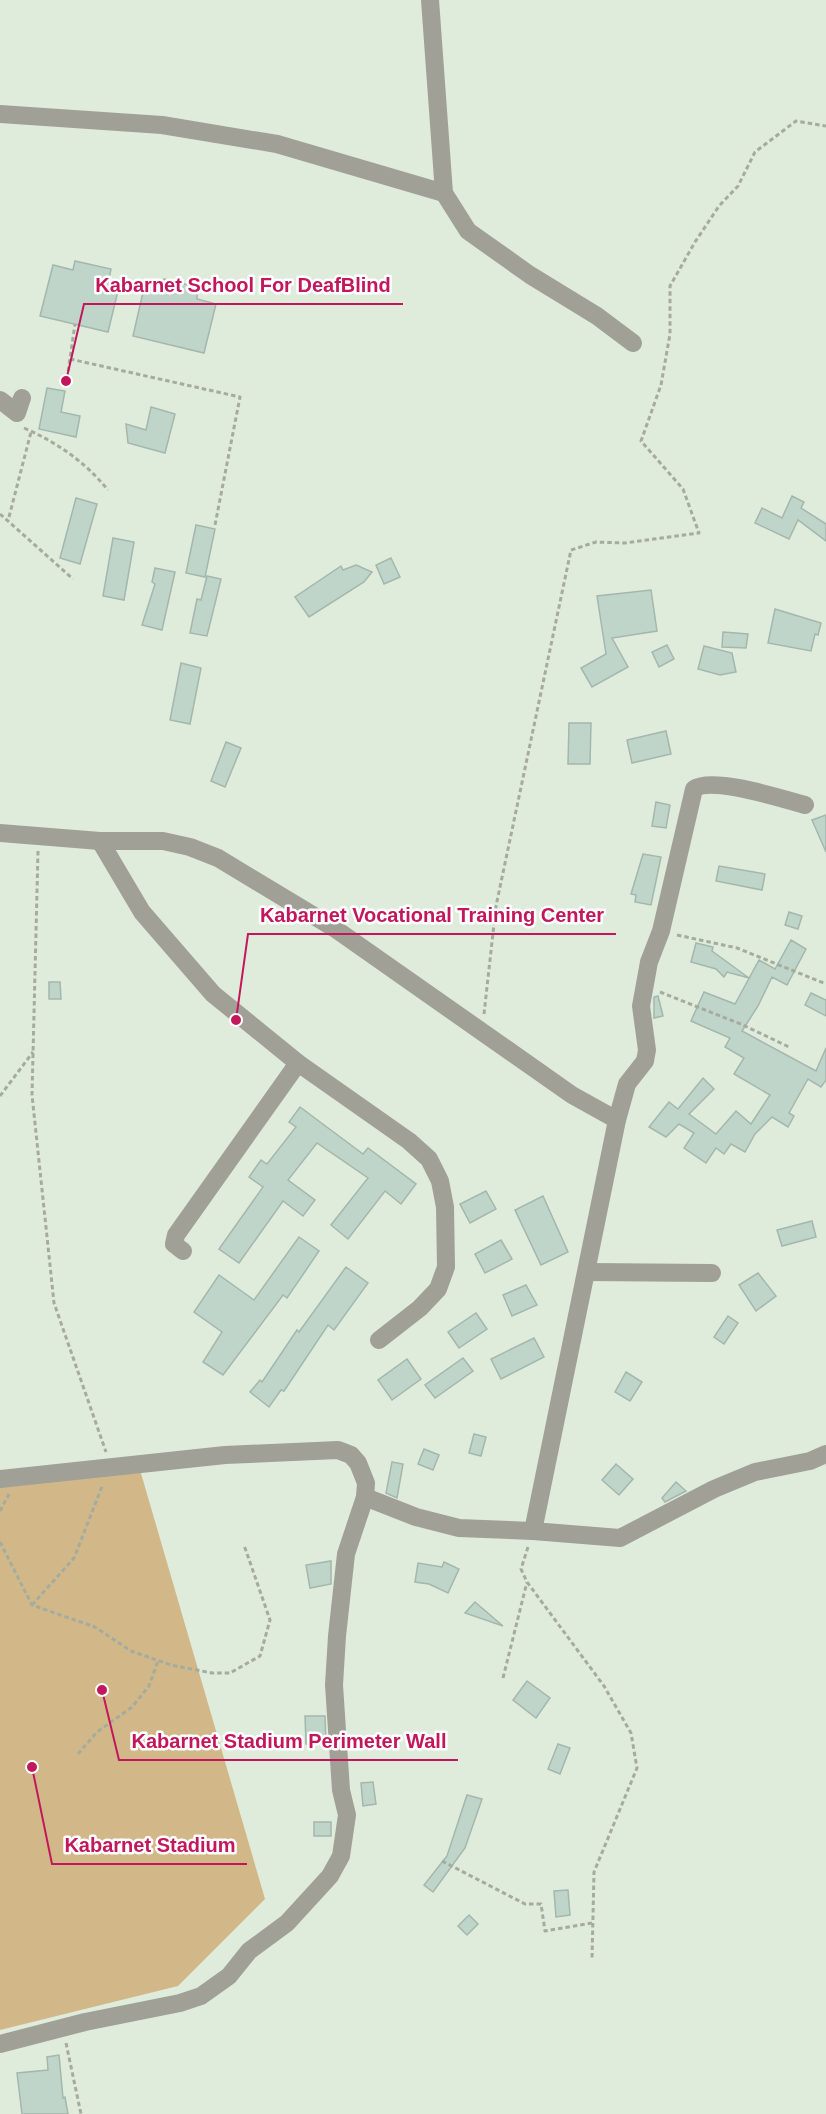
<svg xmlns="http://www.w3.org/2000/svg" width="826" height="2114" viewBox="0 0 826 2114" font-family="Helvetica,sans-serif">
  <rect width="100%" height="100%" fill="#e0ecdb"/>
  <path fill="#d2b888" d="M138,1463L265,1899L178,1986L0,2030V1481Z"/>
  <g fill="#c0d5ca" stroke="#a3b7ad" stroke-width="1.5">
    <path d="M75,261L111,269L108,284L119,287L108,332L40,316L53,265L73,270Z"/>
    <path d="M164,279L197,287V299L216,304L204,353L133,336L144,288L161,292Z"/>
    <path d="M47,388L65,391L61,412L80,416L76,437L39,429Z"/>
    <path d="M151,407L175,414L165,453L128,443L126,424L146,430Z"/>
    <path d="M792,496L804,502L801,508L826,524V541L798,520L789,539L755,523L762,508L782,518Z"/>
    <path d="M76,498L97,504L80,564L60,558Z"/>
    <path d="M196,525L215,529L205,577L186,573Z"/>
    <path d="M113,538L134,542L124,600L103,596Z"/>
    <path d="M391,558L400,577L384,584L376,565Z"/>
    <path d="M356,565L372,572L364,582L309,617L295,597L341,566L343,570Z"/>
    <path d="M155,568L175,572L162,630L142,625L155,584L152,582Z"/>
    <path d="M207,576L221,579L207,636L190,633L197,599L201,600Z"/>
    <path d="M651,590L657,631L612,638L628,667L592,687L581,668L606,654L597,596Z"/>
    <path d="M775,609L821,623L818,635L815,634L811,651L768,643Z"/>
    <path d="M723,632L748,634L746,648L722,647Z"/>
    <path d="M667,645L674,659L659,667L652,652Z"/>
    <path d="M704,646L732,653L736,672L720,675L698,669Z"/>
    <path d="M181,663L201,668L190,724L170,720Z"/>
    <path d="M569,723H591L590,764H568Z"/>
    <path d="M666,731L671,754L632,763L627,740Z"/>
    <path d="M226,742L241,748L225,787L211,781Z"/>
    <path d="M656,802L670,805L666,828L652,826Z"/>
    <path d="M826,815V852L812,820Z"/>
    <path d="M643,854L661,857L651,905L635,902L636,895L631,894Z"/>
    <path d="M719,866L765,874L762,890L716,881Z"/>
    <path d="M789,912L802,916L798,929L785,925Z"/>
    <path d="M791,940L806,949L787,985L772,977L758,1006L742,1031L816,1071L826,1048V1080L821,1087L808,1079L789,1113L794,1116L788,1127L772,1117L755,1134L745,1152L731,1144L724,1154L716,1148L706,1163L684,1148L694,1133L679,1124L666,1137L649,1127L669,1102L678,1109L703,1078L714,1089L689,1114L716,1134L736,1111L751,1124L770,1095L734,1074L744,1058L725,1047L730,1038L691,1021L704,992L735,1004L759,960L775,969Z"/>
    <path d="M696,943L713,947L712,951L749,978L727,972L724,977L716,969L691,962Z"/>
    <path d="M49,982H60L61,999H49Z"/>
    <path d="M811,993L826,1000V1016L805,1005Z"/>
    <path d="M658,996L663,1016L654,1018V997Z"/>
    <path d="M300,1107L363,1154L368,1148L416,1184L401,1204L385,1191L348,1239L331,1225L368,1178L317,1143L288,1180L315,1200L303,1216L283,1201L239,1263L219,1249L263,1187L249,1177L261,1160L267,1164L296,1127L289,1122Z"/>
    <path d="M486,1191L496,1209L470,1223L460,1204Z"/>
    <path d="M543,1196L568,1252L541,1265L515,1210Z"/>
    <path d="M812,1221L816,1237L782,1246L777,1230Z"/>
    <path d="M299,1237L319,1251L287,1298L283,1295L223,1375L203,1362L222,1332L194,1312L219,1275L254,1300Z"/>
    <path d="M501,1240L512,1259L485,1273L475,1254Z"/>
    <path d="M346,1267L368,1283L334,1330L328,1325L284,1391L281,1390L269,1407L250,1392L260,1380L262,1382L297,1330L299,1332Z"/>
    <path d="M758,1273L776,1296L756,1311L739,1285Z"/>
    <path d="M526,1285L537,1305L512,1316L503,1295Z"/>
    <path d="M476,1313L487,1329L459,1348L448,1332Z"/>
    <path d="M728,1316L738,1323L724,1344L714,1337Z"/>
    <path d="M534,1338L544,1357L501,1379L491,1359Z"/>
    <path d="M463,1358L473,1371L435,1398L425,1385Z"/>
    <path d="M407,1359L421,1379L392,1400L378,1380Z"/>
    <path d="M626,1372L642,1382L630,1401L615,1392Z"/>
    <path d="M474,1434L486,1437L481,1456L469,1453Z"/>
    <path d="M424,1449L439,1455L433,1470L418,1464Z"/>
    <path d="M392,1462L403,1464L397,1498L386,1493Z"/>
    <path d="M616,1464L633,1479L619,1495L602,1480Z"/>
    <path d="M676,1482L686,1491L665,1502L662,1498Z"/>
    <path d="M331,1561V1584L310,1588L306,1565Z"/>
    <path d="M444,1562L459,1569L448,1593L429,1584L415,1582L418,1563L442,1567Z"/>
    <path d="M475,1602L503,1626L465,1613Z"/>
    <path d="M527,1681L550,1698L536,1718L513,1700Z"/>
    <path d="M305,1716H325L326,1744H306Z"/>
    <path d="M558,1744L570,1748L560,1774L548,1769Z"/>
    <path d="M373,1782L376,1804L363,1806L361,1783Z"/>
    <path d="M467,1795L482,1799L465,1848L433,1892L424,1885L447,1856Z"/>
    <rect x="314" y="1822" width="17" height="14"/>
    <path d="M568,1890L570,1915L556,1917L554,1891Z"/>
    <path d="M469,1915L478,1924L467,1935L458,1926Z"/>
    <path d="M59,2055L63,2098L65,2097L68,2114H22L17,2073L48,2070L47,2057Z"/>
  </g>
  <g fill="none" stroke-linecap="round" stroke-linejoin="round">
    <g stroke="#a3ac9f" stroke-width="3" stroke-dasharray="4.5 3" stroke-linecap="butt">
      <path d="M70,359L240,397L215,525"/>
      <path d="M66,386L75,324"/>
      <path d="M24,428C58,443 85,462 108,490"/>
      <path d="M0,514L73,579"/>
      <path d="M9,517L31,432"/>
      <path d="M38,851L32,1095L54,1303L106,1452"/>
      <path d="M677,935L737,948L826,984"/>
      <path d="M660,992L743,1025L791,1048"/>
      <path d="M484,1014L496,906L571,550L596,542L625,543L699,533L683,489L641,441L661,385L670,334V286L695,242L719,206L738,186L755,152L796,121L826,126"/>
      <path d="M0,1096L33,1052"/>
      <path d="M0,1511L9,1494"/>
      <path d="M0,1542L32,1605L95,1627L131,1651L171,1665L212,1673H230L260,1656L270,1620L244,1545"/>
      <path d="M528,1547L521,1569L527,1582L604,1686L631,1733L637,1768L594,1872L592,1959"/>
      <path d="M32,1605L74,1558L103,1484"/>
      <path d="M503,1678L527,1582"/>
      <path d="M78,1754L97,1732L132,1707L149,1686L158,1661"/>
      <path d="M442,1861L525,1904H541L545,1931L592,1923"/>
      <path d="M66,2043L81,2114"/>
    </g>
    <g stroke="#a0a097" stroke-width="18">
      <path d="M430,0L444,193L468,231L530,275L597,316L633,343"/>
      <path d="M0,114L162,125L277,144L444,193"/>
      <path d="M0,400L17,413L22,398"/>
      <path d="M0,833L100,841H163L190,847L218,858L334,928L572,1095L617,1120L533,1531L620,1538L714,1489L755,1472L810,1461L826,1454"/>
      <path d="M100,841L142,912L213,994L298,1063L409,1141L429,1159L440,1181L445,1207L446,1267L438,1289L420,1308L379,1340"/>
      <path d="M617,1120L627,1084L645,1061L647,1050L641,1006L649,962L661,931L694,789C712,776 783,799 805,805"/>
      <path d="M183,1251L174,1244L176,1235L298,1063"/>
      <path d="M587,1272L712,1273"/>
      <path d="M0,1479L225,1455L338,1450L351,1455L358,1463L366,1483L365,1497L346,1554L337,1636L334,1685L341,1790L347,1815L341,1856L330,1876L287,1923L249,1951L229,1976L201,1996L180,2003L85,2022L0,2044"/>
      <path d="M365,1497L416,1517L459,1528L533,1531"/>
    </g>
  </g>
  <path fill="none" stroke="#c2185b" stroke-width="2" d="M66 381L84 304H403M236 1020L248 934H616M102 1690L119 1760H458M32 1767L52 1864H247"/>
  <g fill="#c2185b" stroke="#fff" stroke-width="2">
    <circle cx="66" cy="381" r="6"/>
    <circle cx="236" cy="1020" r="6"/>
    <circle cx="102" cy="1690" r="6"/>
    <circle cx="32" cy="1767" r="6"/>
  </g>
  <g font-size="20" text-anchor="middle" font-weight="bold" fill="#c2185b" stroke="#fff" stroke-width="5" stroke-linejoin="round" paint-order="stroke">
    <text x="243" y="292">Kabarnet School For DeafBlind</text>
    <text x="432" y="922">Kabarnet Vocational Training Center</text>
    <text x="289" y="1748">Kabarnet Stadium Perimeter Wall</text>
    <text x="150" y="1852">Kabarnet Stadium</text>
  </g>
</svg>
